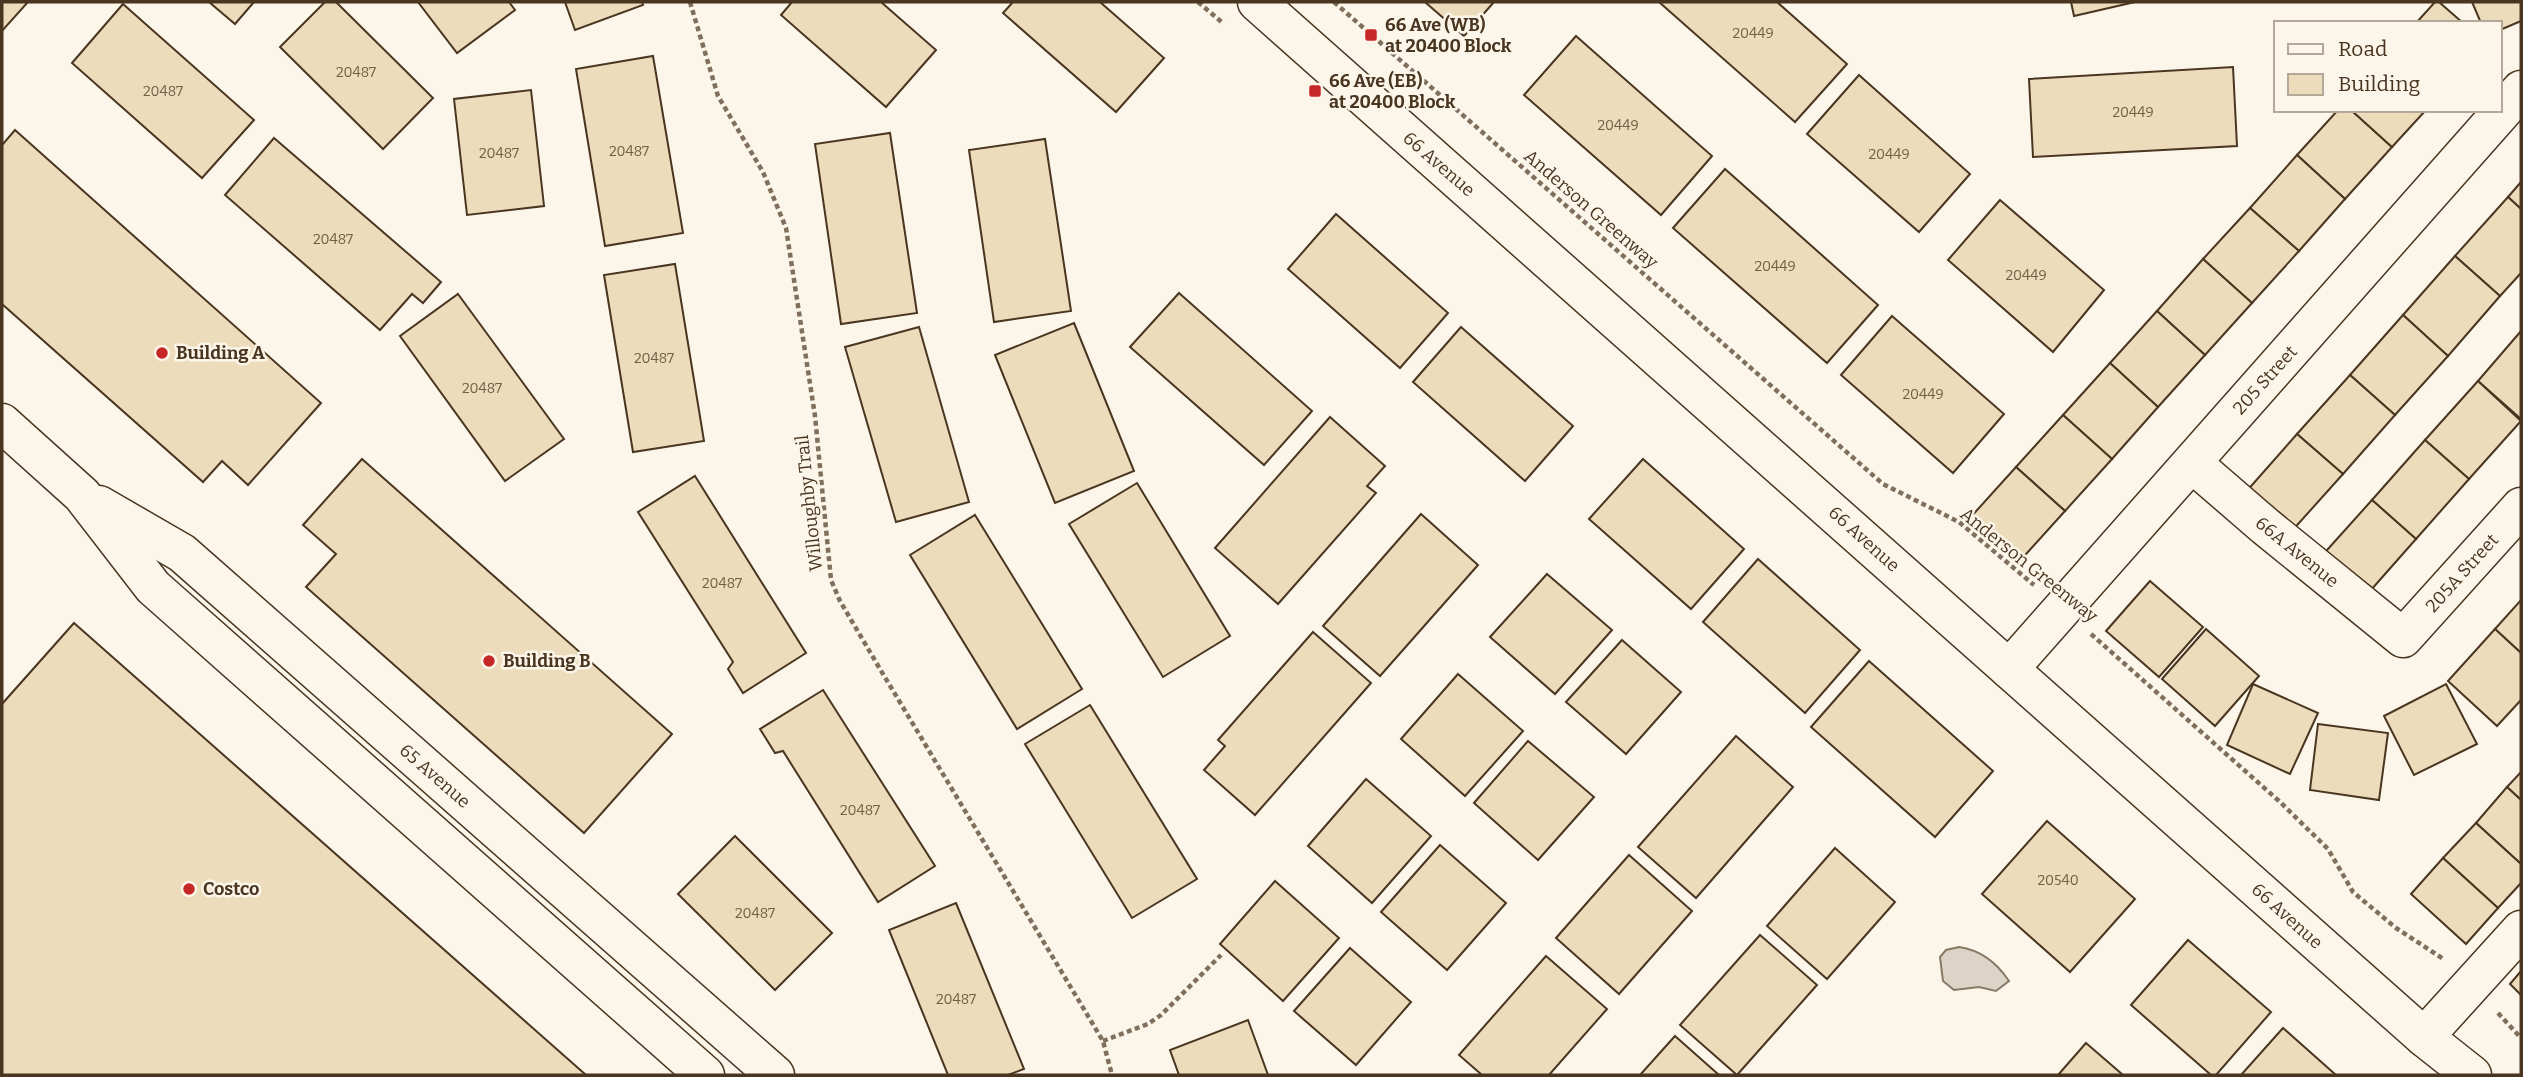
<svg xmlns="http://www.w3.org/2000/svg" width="2523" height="1077" viewBox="0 0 2523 1077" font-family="Bitter,serif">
  <rect width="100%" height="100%" fill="#fbf6e9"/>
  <path fill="#dcd4c6" stroke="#887966" stroke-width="2" d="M1959,947C1980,950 1997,963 2009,981L1996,991L1979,987L1954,990L1943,981L1940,957L1946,950Z"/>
  <g fill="#ecdcbc" stroke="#4a3520" stroke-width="2">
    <path d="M2,2H28L2,31Z"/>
    <path d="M209,2H254L235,24Z"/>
    <path d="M325,2H336L433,98L383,149L280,47Z"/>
    <path d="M418,2H509L515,10L457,53Z"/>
    <path d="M565,2H642L643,5L575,30Z"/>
    <path d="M792,2H881L936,50L886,107L781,15Z"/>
    <path d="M1013,2H1100L1164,58L1116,112L1003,13Z"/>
    <path d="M1425,2H1494L1464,36Z"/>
    <path d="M1659,2H1777L1847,64L1795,122Z"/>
    <path d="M2071,2H2135L2074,16Z"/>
    <path d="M2435,2H2439L2463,23H2416Z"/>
    <path d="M2472,2H2521V21L2500,30V23H2481Z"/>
    <path d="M123,4L254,120L202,178L72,63Z"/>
    <path d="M1576,36L1712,156L1661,215L1524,95Z"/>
    <path d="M653,56L683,233L605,246L576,69Z"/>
    <path d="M2233,67L2237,146L2033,157L2029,79Z"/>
    <path d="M1859,75L1970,174L1919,232L1807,134Z"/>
    <path d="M531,90L544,206L467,215L454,99Z"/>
    <path d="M2338,110H2351L2392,147L2345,199L2297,155Z"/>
    <path d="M2351,110H2426L2392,147Z"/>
    <path d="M15,130L321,403L248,485L222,461L203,482L2,304V145Z"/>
    <path d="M890,133L917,313L841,324L815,144Z"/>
    <path d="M274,138L441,282L423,303L412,294L380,330L225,195Z"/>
    <path d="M1045,139L1071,311L994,322L969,150Z"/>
    <path d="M2297,155L2345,199L2299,251L2250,208Z"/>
    <path d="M1725,169L1878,305L1827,363L1673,228Z"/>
    <path d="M2521,182V209L2508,197Z"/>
    <path d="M2508,197L2521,209V273L2500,296L2455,256Z"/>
    <path d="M2000,200L2104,290L2053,352L1948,260Z"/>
    <path d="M2250,208L2299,251L2252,303L2203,259Z"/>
    <path d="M1336,214L1448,313L1400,368L1288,269Z"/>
    <path d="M2455,256L2500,296L2448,356L2403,315Z"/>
    <path d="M2203,259L2252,303L2205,355L2157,311Z"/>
    <path d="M675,264L704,441L633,452L604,275Z"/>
    <path d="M1179,293L1312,411L1264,465L1130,347Z"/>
    <path d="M458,294L564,439L505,481L400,336Z"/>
    <path d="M2157,311L2205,355L2158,407L2110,363Z"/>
    <path d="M2403,315L2448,356L2395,415L2350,375Z"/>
    <path d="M1892,316L2004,414L1953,473L1841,375Z"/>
    <path d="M1074,323L1134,471L1055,503L995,355Z"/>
    <path d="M919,327L969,502L896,522L845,347Z"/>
    <path d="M1461,327L1573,426L1525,481L1413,382Z"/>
    <path d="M2521,331V419L2478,381Z"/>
    <path d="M2110,363L2158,407L2112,459L2063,415Z"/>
    <path d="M2350,375L2395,415L2343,474L2297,434Z"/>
    <path d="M2478,381L2521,421L2469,479L2425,440Z"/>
    <path d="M2063,415L2112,459L2065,511L2016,467Z"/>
    <path d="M1330,417L1385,466L1367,486L1376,493L1278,604L1215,548Z"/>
    <path d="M2297,434L2343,474L2290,533L2245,493Z"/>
    <path d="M2425,440L2469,479L2416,539L2372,500Z"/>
    <path d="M362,459L672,734L584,833L306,587L336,554L303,525Z"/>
    <path d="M1643,459L1744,549L1691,609L1589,519Z"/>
    <path d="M2016,467L2065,511L2018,563L1969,519Z"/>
    <path d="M695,476L806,653L743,693L728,669L733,662L638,512Z"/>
    <path d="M1137,483L1230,636L1163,677L1069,524Z"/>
    <path d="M2372,500L2416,539L2363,599L2319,559Z"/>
    <path d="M1421,514L1478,565L1380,676L1323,626Z"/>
    <path d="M975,515L1082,689L1017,729L910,555Z"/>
    <path d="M1758,559L1860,650L1805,713L1703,622Z"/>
    <path d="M1547,574L1612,630L1555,694L1490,637Z"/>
    <path d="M2150,581L2203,627L2159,677L2106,631Z"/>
    <path d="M2521,600V653L2495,629Z"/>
    <path d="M74,623L586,1075H2V704Z"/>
    <path d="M2206,629L2259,676L2215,726L2162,679Z"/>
    <path d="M2495,629L2521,653V700L2497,726L2448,681Z"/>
    <path d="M1313,632L1371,683L1255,815L1204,770L1225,746L1218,740Z"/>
    <path d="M1622,640L1681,692L1626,754L1566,702Z"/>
    <path d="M1869,661L1993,771L1935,837L1811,727Z"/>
    <path d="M1458,674L1523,731L1465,796L1401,739Z"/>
    <path d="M2253,684L2318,713L2290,774L2227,745Z"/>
    <path d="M2446,684L2477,744L2414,775L2384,716Z"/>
    <path d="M823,690L935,866L878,902L783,751L775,753L760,729Z"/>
    <path d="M1090,705L1197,879L1132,918L1025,744Z"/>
    <path d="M2318,724L2388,733L2379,800L2310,790Z"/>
    <path d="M1736,736L1793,787L1696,898L1638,847Z"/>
    <path d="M1528,741L1594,797L1538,860L1474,803Z"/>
    <path d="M2521,772V800L2507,787Z"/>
    <path d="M1366,779L1431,836L1372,903L1308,846Z"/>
    <path d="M2507,787L2521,800V864L2476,823Z"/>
    <path d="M2047,821L2135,899L2070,972L1982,894Z"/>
    <path d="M2476,823L2521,864V883L2498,908L2443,858Z"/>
    <path d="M735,836L832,933L775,990L678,894Z"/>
    <path d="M1440,845L1506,903L1447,970L1381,912Z"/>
    <path d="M1835,848L1895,902L1827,979L1767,926Z"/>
    <path d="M1629,855L1692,911L1619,994L1556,938Z"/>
    <path d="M2443,858L2498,908L2466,944L2411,894Z"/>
    <path d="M1275,881L1339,938L1283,1001L1220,944Z"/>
    <path d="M956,903L1024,1069L1008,1075H948L889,930Z"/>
    <path d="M1760,935L1817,985L1737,1075L1680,1025Z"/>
    <path d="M2188,940L2271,1012L2216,1075H2211L2131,1005Z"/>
    <path d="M1350,948L1411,1002L1356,1065L1294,1011Z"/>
    <path d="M1546,956L1607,1009L1549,1075H1482L1459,1055Z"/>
    <path d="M2521,971V995L2510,984Z"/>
    <path d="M1248,1020L1268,1075H1179L1170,1050Z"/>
    <path d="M2283,1028L2336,1075H2241Z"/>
    <path d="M1675,1036L1719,1075H1640Z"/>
    <path d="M2086,1043L2123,1075H2058Z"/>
  </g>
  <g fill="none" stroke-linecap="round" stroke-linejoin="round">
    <g stroke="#4a3520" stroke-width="41">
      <g id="minor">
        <path d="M1257,2L2424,1037L2472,1075"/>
        <path d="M2,423L82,495L153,587L705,1075"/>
        <path d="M2192,463L2265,526L2403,638L2521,507"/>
        <path d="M99,505L182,553L775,1075"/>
        <path d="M2009,669L2521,90"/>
        <path d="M2424,1037L2521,930"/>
      </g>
    </g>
    <g stroke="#7f6f5c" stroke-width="4.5" stroke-dasharray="5 3.5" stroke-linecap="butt">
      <path d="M690,2L718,96L763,172L786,228L815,416L831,580L840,601L880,669L1103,1041L1112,1075"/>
      <path d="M1198,2L1224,24"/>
      <path d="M1334,2L1883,484L1959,522L2034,585"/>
      <path d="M2091,634L2279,801L2328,849L2353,892L2396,928L2445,960"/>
      <path d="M2498,1013L2521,1038"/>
      <path d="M1103,1041L1148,1024L1161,1015L1221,955"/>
    </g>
    <use href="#minor" stroke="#fbf6e9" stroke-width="38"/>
  </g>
  <g fill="#c62828" stroke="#fbf6e9" stroke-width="2.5">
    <rect x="1364" y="28" width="14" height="14" rx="3.5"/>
    <rect x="1308" y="84" width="14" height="14" rx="3.5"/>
    <circle cx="162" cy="353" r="7"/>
    <circle cx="489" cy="661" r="7"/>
    <circle cx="189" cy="889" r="7"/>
  </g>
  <g text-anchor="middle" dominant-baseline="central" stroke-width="5" stroke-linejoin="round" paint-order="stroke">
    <g font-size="14" fill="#725f47">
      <text x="1753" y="33">20449</text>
      <text x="356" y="72">20487</text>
      <text x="163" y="91">20487</text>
      <text x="2133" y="112">20449</text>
      <text x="1618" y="125">20449</text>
      <text x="629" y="151">20487</text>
      <text x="499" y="153">20487</text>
      <text x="1889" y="154">20449</text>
      <text x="333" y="239">20487</text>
      <text x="1775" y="266">20449</text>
      <text x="2026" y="275">20449</text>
      <text x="654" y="358">20487</text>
      <text x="482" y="388">20487</text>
      <text x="1923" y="394">20449</text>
      <text x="722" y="583">20487</text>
      <text x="860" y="810">20487</text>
      <text x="2058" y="880">20540</text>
      <text x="755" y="913">20487</text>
      <text x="956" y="999">20487</text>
    </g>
    <g font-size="18" font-weight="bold" fill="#4a3520" stroke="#fbf6e9" text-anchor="start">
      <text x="1385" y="25">66 Ave (WB)<tspan x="1385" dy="21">at 20400 Block</tspan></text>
      <text x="1329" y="81">66 Ave (EB)<tspan x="1329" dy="21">at 20400 Block</tspan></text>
      <text x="176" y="353">Building A</text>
      <text x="503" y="661">Building B</text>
      <text x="203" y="889">Costco</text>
    </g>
    <g font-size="18" fill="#4a3520" stroke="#fbf6e9">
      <text transform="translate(1439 164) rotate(41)">66 Avenue</text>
      <text transform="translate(1591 209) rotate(41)">Anderson Greenway</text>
      <text transform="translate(2265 380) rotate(-48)">205 Street</text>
      <text transform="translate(809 503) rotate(-96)">Willoughby Trail</text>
      <text transform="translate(1864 539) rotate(42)">66 Avenue</text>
      <text transform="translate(2297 552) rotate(39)">66A Avenue</text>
      <text transform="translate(2029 565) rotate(39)">Anderson Greenway</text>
      <text transform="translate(2462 573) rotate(-48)">205A Street</text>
      <text transform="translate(435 776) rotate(41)">65 Avenue</text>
      <text transform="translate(2287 916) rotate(42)">66 Avenue</text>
    </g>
  </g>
  <rect width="2523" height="1077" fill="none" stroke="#4a3520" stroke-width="7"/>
  <rect x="2274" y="21" width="228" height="91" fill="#fbf6e9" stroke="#b4a999" stroke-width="2"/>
  <rect x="2288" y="44" width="35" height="10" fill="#fbf6e9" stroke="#b4a999" stroke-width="2"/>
  <text x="2338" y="56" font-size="21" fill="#4a3520">Road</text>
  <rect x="2288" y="74" width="35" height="21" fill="#ecdcbc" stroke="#b4a999" stroke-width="2"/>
  <text x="2338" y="91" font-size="21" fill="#4a3520">Building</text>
</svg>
